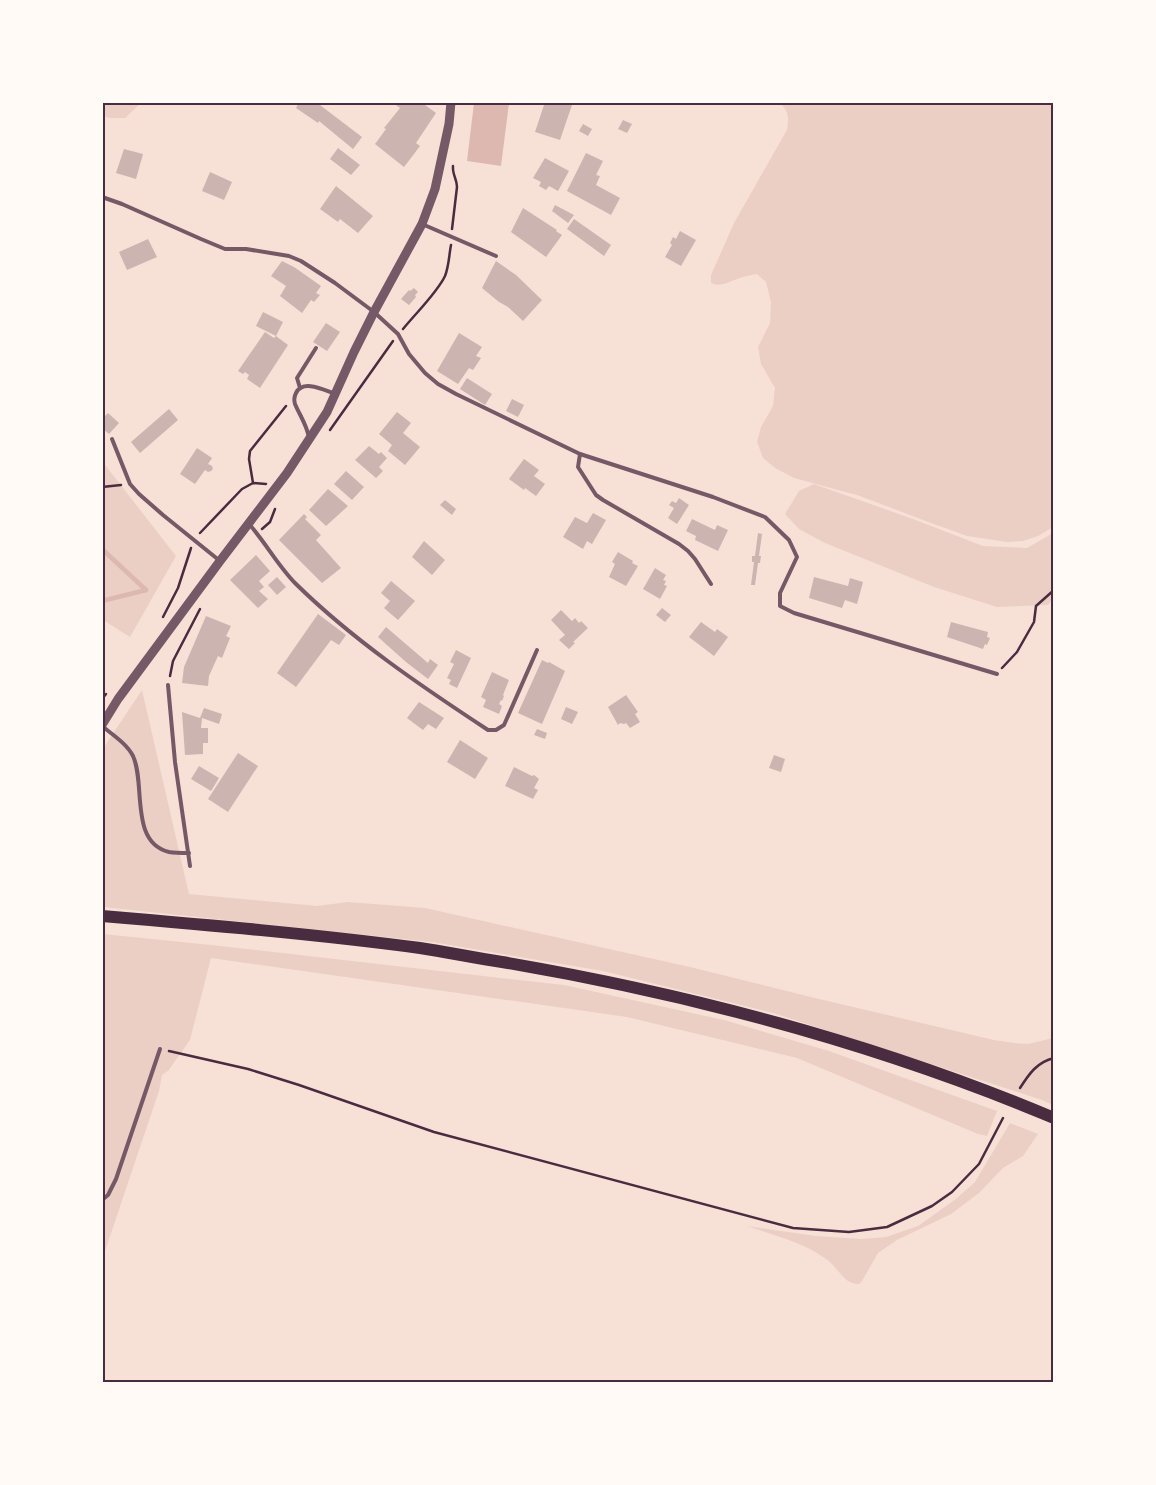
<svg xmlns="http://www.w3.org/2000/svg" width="1156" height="1485" viewBox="0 0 1156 1485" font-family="'Sofia Sans Condensed',sans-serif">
  <rect width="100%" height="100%" fill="#f7e1d7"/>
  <g fill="#ebcfc5">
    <path d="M103,102H141V103L125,118H110L103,116Z"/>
    <path d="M780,103H1053V527L1038,536L1023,541L1007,542L967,536L923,520L860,496L794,478L775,468L763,458L757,442L761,427L773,406L775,388L761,364L758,347L770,323L771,302L766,282L757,274C751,275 745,276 740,278C730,281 721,288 711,283V275L734,223L787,130C789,117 789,112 780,103Z"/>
    <path d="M102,461L176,556L130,637L103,620Z"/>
    <path d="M814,484L913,519L983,546L1027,548L1053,533V599L1048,605L997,607L934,587L825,543L799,529L785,514L799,491Z"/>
    <path d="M142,690L189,894L317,906L348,902L425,908L690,967L815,998L994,1040L1014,1043L1028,1044L1053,1038V1105L1042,1100L773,1013L603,971L432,942L103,907L102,752L106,744Z"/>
    <path d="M103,934L211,945L564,985L724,1020L829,1051L997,1111L987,1136L978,1134L797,1058L627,1017L211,958L190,1040L168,1071L162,1075L159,1091L103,1257Z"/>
    <path d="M1010,1123L1038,1134L1023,1156L1003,1168L979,1193L951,1214L897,1240L878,1253L862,1281L859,1284C844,1285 837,1266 826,1259C803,1242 773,1235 747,1226L816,1236L861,1239L886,1237L918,1226L956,1199L975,1182Z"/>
  </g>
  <path fill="#dcb8b0" d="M474,103H509L501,166L467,161Z"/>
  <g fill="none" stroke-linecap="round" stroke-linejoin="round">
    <g stroke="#dcb8b0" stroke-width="4.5">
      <path d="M102,549L146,590"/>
      <path d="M102,601L146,590"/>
    </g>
  </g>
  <g fill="#ccb4b1">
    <path d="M299,102H316L362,137L353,149L319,121L318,123L296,108Z"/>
    <path d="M392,102H421L436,113L416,143L420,146L404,167L375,144L386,129L384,128L400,108Z"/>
    <path d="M545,102H573L560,140L535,132Z"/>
    <path d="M623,120L632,124L627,133L618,129Z"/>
    <path d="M583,124L592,129L588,136L579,131Z"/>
    <path d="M338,148L360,165L351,175L330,159Z"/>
    <path d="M124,149L143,154L136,179L116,173Z"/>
    <path d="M586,153L603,161L596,175L600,176L596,185L620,198L611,215L567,191Z"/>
    <path d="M545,158L569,171L558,191L549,186L546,190L539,186L541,182L533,178Z"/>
    <path d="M210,172L232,182L224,200L202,191Z"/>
    <path d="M336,186L373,216L358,233L340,219L338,222L320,209Z"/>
    <path d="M555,205L574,215L568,223L552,211Z"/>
    <path d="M523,208L557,230L556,231L562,235L546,257L511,232Z"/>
    <path d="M574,219L611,245L604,256L567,229Z"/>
    <path d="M680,231L696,240L681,266L665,257L672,245L670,243L673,237L676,239Z"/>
    <path d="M148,239L157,257L127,270L119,252Z"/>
    <path d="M282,261L294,267L321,286L316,293L320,295L314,302L311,300L302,313L280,296L286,286L271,276Z"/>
    <path d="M496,261L516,275L542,300L523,321L508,307L499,302L482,288Z"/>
    <path d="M414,288L418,292L415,295L416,297L409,305L401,299L409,290L410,291Z"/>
    <path d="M263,312L283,322L276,336L256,326Z"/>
    <path d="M326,323L340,332L327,351L313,342Z"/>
    <path d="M265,332L274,338L276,336L288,345L260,388L247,379L249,375L245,372L243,374L238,371Z"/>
    <path d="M459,333L482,347L476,356L481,358L473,370L469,368L458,384L437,371Z"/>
    <path d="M467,378L492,394L485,405L460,389Z"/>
    <path d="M512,399L524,405L518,417L506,411Z"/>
    <path d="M169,409L178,420L140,453L131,442Z"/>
    <path d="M397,412L411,423L403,433L420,447L405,465L388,451L392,445L379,434Z"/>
    <path d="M108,413L119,423L109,434L102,428V419Z"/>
    <path d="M369,446L379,454L381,452L387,458L379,467L383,471L376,478L355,460Z"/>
    <path d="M197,448L212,458L208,464L212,466L213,469L211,471L208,472L205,470L195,484L180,474Z"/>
    <path d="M524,459L539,470L534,476L545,484L536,496L525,488L524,490L509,479Z"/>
    <path d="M346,471L364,487L352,500L334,484Z"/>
    <path d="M328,489L348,506L326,526L309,510Z"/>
    <path d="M679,498L689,505L677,524L668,518L674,508L669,505L672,501L676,503Z"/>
    <path d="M445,500L456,509L452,515L440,505Z"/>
    <path d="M593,513L606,520L592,544L587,541L583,549L563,537L575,517L587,523Z"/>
    <path d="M304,514L307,517L305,519L321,535L316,540L341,568L322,583L279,540Z"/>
    <path d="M692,519L715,530L717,525L728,530L718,551L695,540L696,536L686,531Z"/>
    <path d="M758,533L762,534L759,556H761L760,563H758L755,585H751L754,562H752V556H755Z"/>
    <path d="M424,541L445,560L432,575L412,557Z"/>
    <path d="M618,552L633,561L632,563L638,566L626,586L609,577L615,564L612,562Z"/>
    <path d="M256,555L270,571L259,581L264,587L259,591L268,599L258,608L230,580Z"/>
    <path d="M655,568L666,575L663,580L666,581L664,585L667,586L660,599L643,589Z"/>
    <path d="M277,577L286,587L277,595L268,585Z"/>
    <path d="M814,577L848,586L850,578L863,582L857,604L845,600L842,608L809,598Z"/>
    <path d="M391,581L415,601L398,620L384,608L390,601L381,593Z"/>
    <path d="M662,608L671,615L665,622L656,615Z"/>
    <path d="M561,610L572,621L575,618L579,623L581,621L588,628L573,642L575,643L569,649L559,640L565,635L551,620Z"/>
    <path d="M318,614L346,635L339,645L331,640L296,687L277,673Z"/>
    <path d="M206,616L231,626L226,636L230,638L222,658L218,656L209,676L208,686L182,683L184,667Z"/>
    <path d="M701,622L715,632L717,629L728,637L714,656L689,637Z"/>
    <path d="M951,622L988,632L987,637L990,638L987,645L985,644L983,649L947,637Z"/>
    <path d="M386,627L428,663L430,659L438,665L428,679L406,662L378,637Z"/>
    <path d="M456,650L471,658L457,688L449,684L451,680L447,678L454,664L450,662Z"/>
    <path d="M542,660L548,663L549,662L565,671L542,724L518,713Z"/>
    <path d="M492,672L509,680L503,695L504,696L502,701L501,700L499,704L502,706L499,714L483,707L486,700L481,697Z"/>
    <path d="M626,695L638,712L635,714L640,722L630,728L626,723L624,724L620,723L618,725L608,707Z"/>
    <path d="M419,702L444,718L436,729L428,724L423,730L407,718Z"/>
    <path d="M566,707L578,712L572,724L561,719Z"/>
    <path d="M204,708L222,714L219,724L202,718L201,728H208V743H203V754L185,755L182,712L200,718Z"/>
    <path d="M537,729L547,733L545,739L534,735Z"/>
    <path d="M460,740L488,758L475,779L447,762Z"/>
    <path d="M238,753L258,766L228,812L208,799Z"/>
    <path d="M774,755L785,759L781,772L769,768Z"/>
    <path d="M199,766L219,778L211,791L191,779Z"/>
    <path d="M514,767L532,776L534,775L539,779L534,788L538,790L533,799L505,786Z"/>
  </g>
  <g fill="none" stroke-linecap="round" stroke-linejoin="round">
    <g stroke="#4a2c40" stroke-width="2.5">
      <path d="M452,229L457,187C457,179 452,174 453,166"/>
      <path d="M403,329C415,314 437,293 445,276C449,266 449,255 451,245"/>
      <path d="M330,430L393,341"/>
      <path d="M253,483L249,459L250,451L286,406"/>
      <path d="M102,487L121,485"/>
      <path d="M262,529L270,522L275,509"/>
      <path d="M200,533L242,489L253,483L266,484"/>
      <path d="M163,617L178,588L191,548"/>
      <path d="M1002,668L1017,652L1034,622L1036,606L1054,590"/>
      <path d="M170,676L173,661L200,609"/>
      <path d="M102,699L106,694"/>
      <path d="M169,1051L248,1069L299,1085L434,1132L793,1228L849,1232L887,1227L932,1206L952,1192L979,1164L1003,1118"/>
      <path d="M1020,1088C1029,1074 1037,1062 1054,1058"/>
    </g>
    <g stroke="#755966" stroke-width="4">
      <path d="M102,197L122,204L201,239L225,249H246L289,256L301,261L335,283L374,312L398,334L409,354L425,373L438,384L456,394L580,454L713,497L765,517L789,540L797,557L780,593V606L794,613L997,674"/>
      <path d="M422,224L496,256"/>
      <path d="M300,388L297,378L316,348"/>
      <path d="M309,438C307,425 300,416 295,404C294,401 294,397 296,393C303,379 324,390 336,394"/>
      <path d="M112,439L130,484L139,494L163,515L220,561"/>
      <path d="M580,454L578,467L596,495L603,500L679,544L688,551L695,559L711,584"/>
      <path d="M249,524C266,543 278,566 296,584C353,640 421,686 488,730H496L504,725L537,650"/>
      <path d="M168,685L175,762L190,866"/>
      <path d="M102,726C113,735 127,744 133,756C146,784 129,842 169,852C175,853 182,853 189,853"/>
      <path d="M102,1200L108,1195L116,1179L160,1049"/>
    </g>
    <path stroke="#755966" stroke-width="9" d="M102,725L118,699L220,561L287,473L327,412L354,352L374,312L422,224L435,189L449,124L451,102"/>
    <path stroke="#4a2c40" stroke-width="12" d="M102,916C208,925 314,934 420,948C447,952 475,958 502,962C690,994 878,1044 1054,1118"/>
  </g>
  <rect width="1156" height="1485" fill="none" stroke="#fffaf5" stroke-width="208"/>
  <rect x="104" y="104" width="948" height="1277" fill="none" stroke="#4a2c40" stroke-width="2"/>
</svg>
